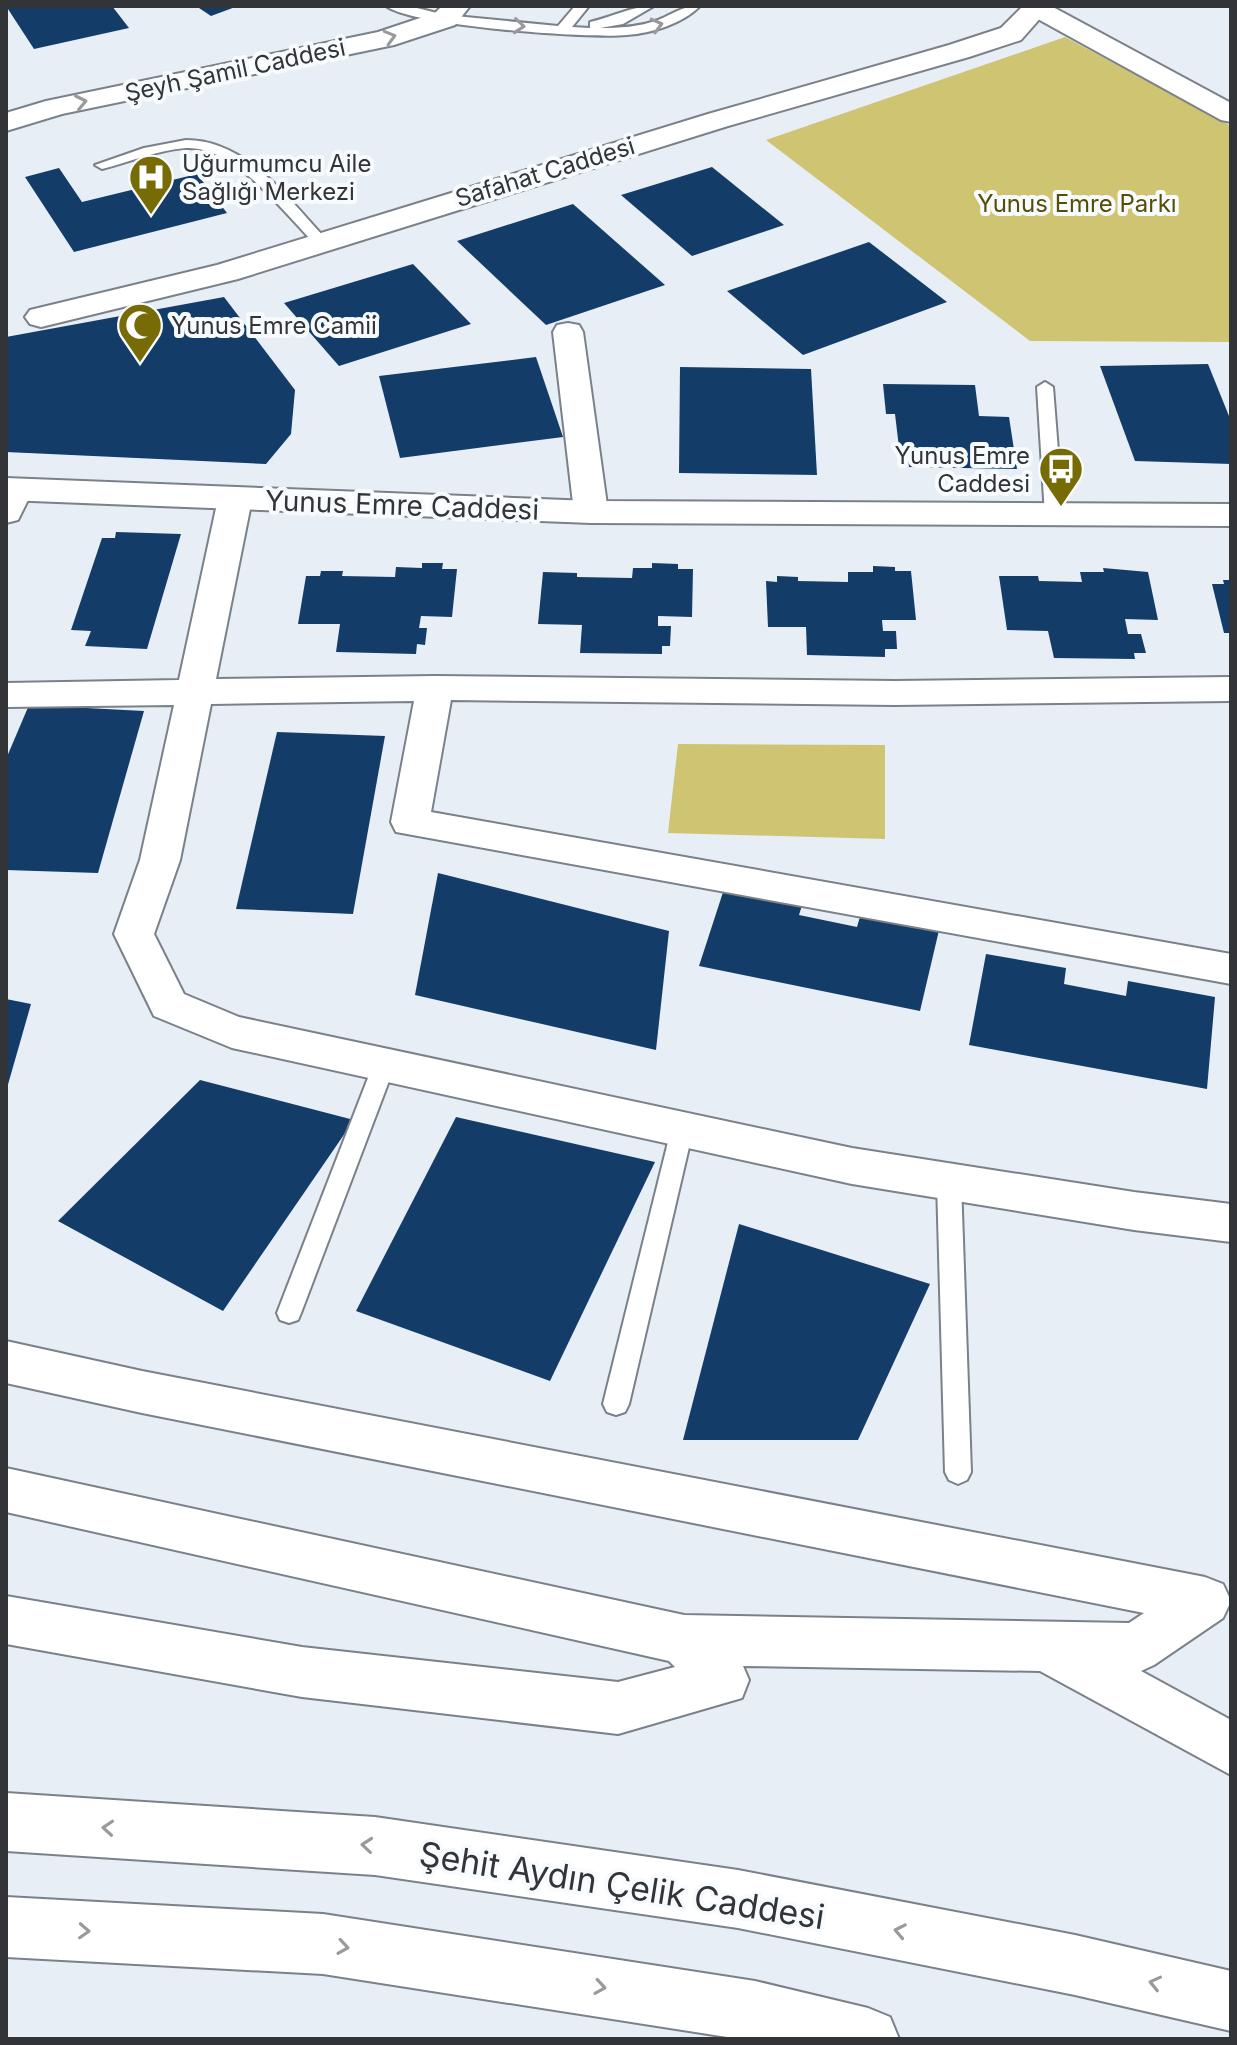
<svg xmlns="http://www.w3.org/2000/svg" width="1237" height="2045" viewBox="0 0 1237 2045" font-family="Inter,sans-serif">
  <rect width="100%" height="100%" fill="#e8eef6"/>
  <g fill="#cfc471">
    <path d="M1065,37L1231,126V342L1030,341L766,140Z"/>
    <path d="M678,744L885,745V839L668,833Z"/>
  </g>
  <g fill="#133d68">
    <path d="M6,6H112L129,28L34,49Z"/>
    <path d="M196,6H238L211,16Z"/>
    <path d="M712,167L784,225L692,256L621,195Z"/>
    <path d="M59,168L82,202L197,174L227,213L74,252L25,177Z"/>
    <path d="M573,204L665,285L546,325L457,241Z"/>
    <path d="M869,242L947,302L803,355L727,291Z"/>
    <path d="M413,264L471,324L339,366L284,303Z"/>
    <path d="M224,297L295,390L291,434L266,464L6,452V337Z"/>
    <path d="M536,357L563,437L400,458L379,376Z"/>
    <path d="M1208,364L1231,421V464L1135,461L1100,366Z"/>
    <path d="M680,367L811,369L817,475L679,473Z"/>
    <path d="M883,384L975,385L979,416L1009,417L1017,469L909,467L908,456H900L895,414H886Z"/>
    <path d="M116,532L181,534L147,649L85,646L91,631L71,630L102,538H115Z"/>
    <path d="M422,563H443L442,569H457L452,617L421,616L419,628H427L425,645L417,644L416,654L336,652L340,624H298L306,576H320L321,571H343L342,576L395,577L396,567L422,568Z"/>
    <path d="M652,563L678,564V569H693L692,617L658,616V626H671L670,646H662V654L580,653L582,625L538,624L543,572L577,573V577L632,578L633,568H652Z"/>
    <path d="M873,566L895,567V571H911L916,620H882L883,631H896L897,649H885V657L807,655L806,627H768L766,581L777,582V576L798,577V581L848,582V572H873Z"/>
    <path d="M1103,568L1148,572L1158,620L1125,619L1128,634H1141L1146,653H1134L1135,659L1054,658L1048,631L1007,630L999,576H1038L1039,581L1082,582L1080,572H1104Z"/>
    <path d="M1223,580H1231V633H1224L1212,584H1224Z"/>
    <path d="M29,705L144,711L98,873L6,870V759Z"/>
    <path d="M277,732L385,736L353,914L236,909Z"/>
    <path d="M438,873L669,931L656,1050L415,995Z"/>
    <path d="M726,883L804,899L799,915L857,927L862,910L940,926L920,1011L699,966Z"/>
    <path d="M986,954L1066,968L1064,984L1126,996L1128,981L1215,997L1207,1089L969,1045Z"/>
    <path d="M6,999L31,1004L7,1088L6,1087Z"/>
    <path d="M200,1080L354,1120L223,1311L58,1221Z"/>
    <path d="M456,1117L655,1162L550,1381L356,1311Z"/>
    <path d="M739,1224L930,1284L858,1440H683Z"/>
  </g>
  <g fill="none" stroke-linecap="round" stroke-linejoin="round">
    <g stroke="#7b8188" stroke-width="4">
      <g id="lane">
        <path d="M386,6H409L445,15L558,26L575,6H589L572,27L590,28V22C612,17 632,6 654,6L623,24L600,28C620,28 639,27 658,20C673,14 682,6 700,6C682,24 652,33 627,35C589,39 412,26 386,6Z"/>
        <path d="M186,140C247,140 288,199 326,239V245H316C284,213 235,146 186,148C157,150 130,162 102,169L95,165L144,148Z"/>
        <path d="M1045,382L1053,387L1063,515L1054,520L1045,515L1037,387Z"/>
        <path d="M384,1056L392,1059L395,1065L301,1313L298,1320L289,1323L280,1320L277,1313L373,1065L376,1059Z"/>
        <path d="M682,1121L690,1124L693,1130L629,1404L625,1412L616,1415L607,1412L603,1404L671,1130L674,1124Z"/>
        <path d="M949,1173L957,1175L961,1182L971,1472L967,1480L958,1484L949,1480L945,1472L937,1182L941,1175Z"/>
      </g>
    </g>
    <g stroke="#7b8188" stroke-width="4">
      <g id="street">
        <path d="M1025,6H1051L1231,103V122L1221,120L1027,13Z"/>
        <path d="M568,323L579,325L583,332L608,512L603,519L591,522L579,519L574,512L553,332L557,325Z"/>
        <path d="M16,480L28,483L33,490L18,520L6,523V482Z"/>
        <path d="M235,489L247,492L252,499L216,679L435,676L895,681L1231,677V701L895,705L451,700L431,812L1231,954V984L396,832L391,822L414,701L211,704L180,860L154,934L184,994L239,1017L852,1148L1134,1192L1231,1204V1242L1134,1230L852,1184L232,1048L154,1016L114,934L140,860L174,705L6,707V683L179,680L218,499L223,492Z"/>
        <path d="M6,1341L142,1371L1205,1577L1223,1584L1231,1601L1223,1618L1154,1665L1141,1671L1231,1720V1775L1040,1671L743,1666L749,1680L742,1698L618,1734L302,1697L6,1644V1596L302,1647L618,1682L675,1667L669,1661L6,1512V1468L684,1615L1129,1623L1144,1613L142,1413L6,1383Z"/>
      </g>
    </g>
    <g stroke="#7b8188" stroke-width="4">
      <g id="secondary">
        <path d="M442,6H470L455,25L394,45L62,114L6,131V113L46,101L378,32L435,13Z"/>
        <path d="M1023,6H1051L1021,40L969,57L728,126L238,279L41,327L30,324L25,317L30,310L217,265L708,114L949,45L1001,28Z"/>
        <path d="M6,478L591,501L1231,504V526L591,523L6,500Z"/>
        <path d="M6,1793L375,1817L738,1870L1075,1935L1231,1971V2031L1075,1995L738,1928L375,1875L6,1851Z"/>
        <path d="M6,1897L323,1914L755,1981L868,2008L890,2017L899,2039H740L323,1974L6,1957Z"/>
      </g>
    </g>
    <use href="#lane" fill="#fff" fill-rule="evenodd"/>
    <use href="#street" fill="#fff" fill-rule="evenodd"/>
    <use href="#secondary" fill="#fff" fill-rule="evenodd"/>
  </g>
  <defs><path id="oneway-chevron" d="M-2-3.5L2.5 0L-2 3.5" fill="none" stroke-width="1.6" stroke-linecap="round" stroke-linejoin="round" transform="scale(2)"/></defs>
  <g stroke="#989a9c">
    <use href="#oneway-chevron" transform="translate(657 25) rotate(-15)"/>
    <use href="#oneway-chevron" transform="translate(519 26) rotate(5)"/>
    <use href="#oneway-chevron" transform="translate(390 37) rotate(-16)"/>
    <use href="#oneway-chevron" transform="translate(81 102) rotate(-12)"/>
    <use href="#oneway-chevron" transform="translate(108 1828) rotate(-176)"/>
    <use href="#oneway-chevron" transform="translate(367 1845) rotate(-175)"/>
    <use href="#oneway-chevron" transform="translate(84 1931) rotate(3)"/>
    <use href="#oneway-chevron" transform="translate(900 1931) rotate(-169)"/>
    <use href="#oneway-chevron" transform="translate(343 1947) rotate(9)"/>
    <use href="#oneway-chevron" transform="translate(1155 1983) rotate(-167)"/>
    <use href="#oneway-chevron" transform="translate(600 1987) rotate(9)"/>
  </g>
  <defs>
    <g id="hospital-pin" transform="scale(2.3)"><path d="M0 17L-7.5 6A9.5 9.5 0 1 1 7.5 6Z" fill="#766b04" stroke="#f8fbfe"/><path d="M-5-5h3v3.5h4V-5h3V5h-3V1.5h-4V5h-3Z" fill="#fff"/></g>
    <g id="mosque-pin" transform="scale(2.3)"><path d="M0 17L-7.5 6A9.5 9.5 0 1 1 7.5 6Z" fill="#766b04" stroke="#f8fbfe"/><path d="M3.5-4.9A6 6 0 1 0 3.5 4.9A5 5 0 1 1 3.5-4.9Z" fill="#fff"/></g>
    <g id="bus-pin" transform="scale(2.3)"><path d="M0 17L-7.5 6A9.5 9.5 0 1 1 7.5 6Z" fill="#766b04" stroke="#f8fbfe"/><path d="M-5-6H5V4H4V6H2V4H-2V6H-4V4H-5ZM-3.5-4V0h7V-4ZM-3.5 1.2v1.5H-2V1.2ZM2 1.2v1.5H3.5V1.2Z" fill="#fff"/></g>
  </defs>
  <g fill-rule="evenodd">
    <use href="#hospital-pin" x="151" y="177"/>
    <use href="#mosque-pin" x="140" y="325"/>
    <use href="#bus-pin" x="1061" y="469"/>
  </g>
  <g text-anchor="middle" dominant-baseline="central" stroke-width="8" stroke-linejoin="round" paint-order="stroke">
    <g font-size="24" fill="#323438" stroke="#f8fbfe">
      <text transform="translate(235 70) rotate(-12)">Şeyh Şamil Caddesi</text>
      <text transform="translate(545 172) rotate(-17)">Safahat Caddesi</text>
    </g>
    <g font-size="24" fill="#323438" stroke="#f8fbfe" text-anchor="start">
      <text x="182" y="163">Uğurmumcu Aile<tspan x="182" dy="28">Sağlığı Merkezi</tspan></text>
      <text x="171" y="325">Yunus Emre Camii</text>
      <text x="1030" y="455" text-anchor="end">Yunus Emre<tspan x="1030" dy="28">Caddesi</tspan></text>
    </g>
    <g font-size="24" fill="#564e07" stroke="#f8fbfe">
      <text x="1077" y="203">Yunus Emre Parkı</text>
    </g>
    <g font-size="28" fill="#323438" stroke="#f8fbfe">
      <text transform="translate(402 505) rotate(2)">Yunus Emre Caddesi</text>
    </g>
    <g font-size="34" fill="#323438" stroke="#f8fbfe">
      <text transform="translate(622 1885) rotate(9)">Şehit Aydın Çelik Caddesi</text>
    </g>
  </g>
  <rect width="1237" height="2045" fill="none" stroke="#323438" stroke-width="16"/>
</svg>
